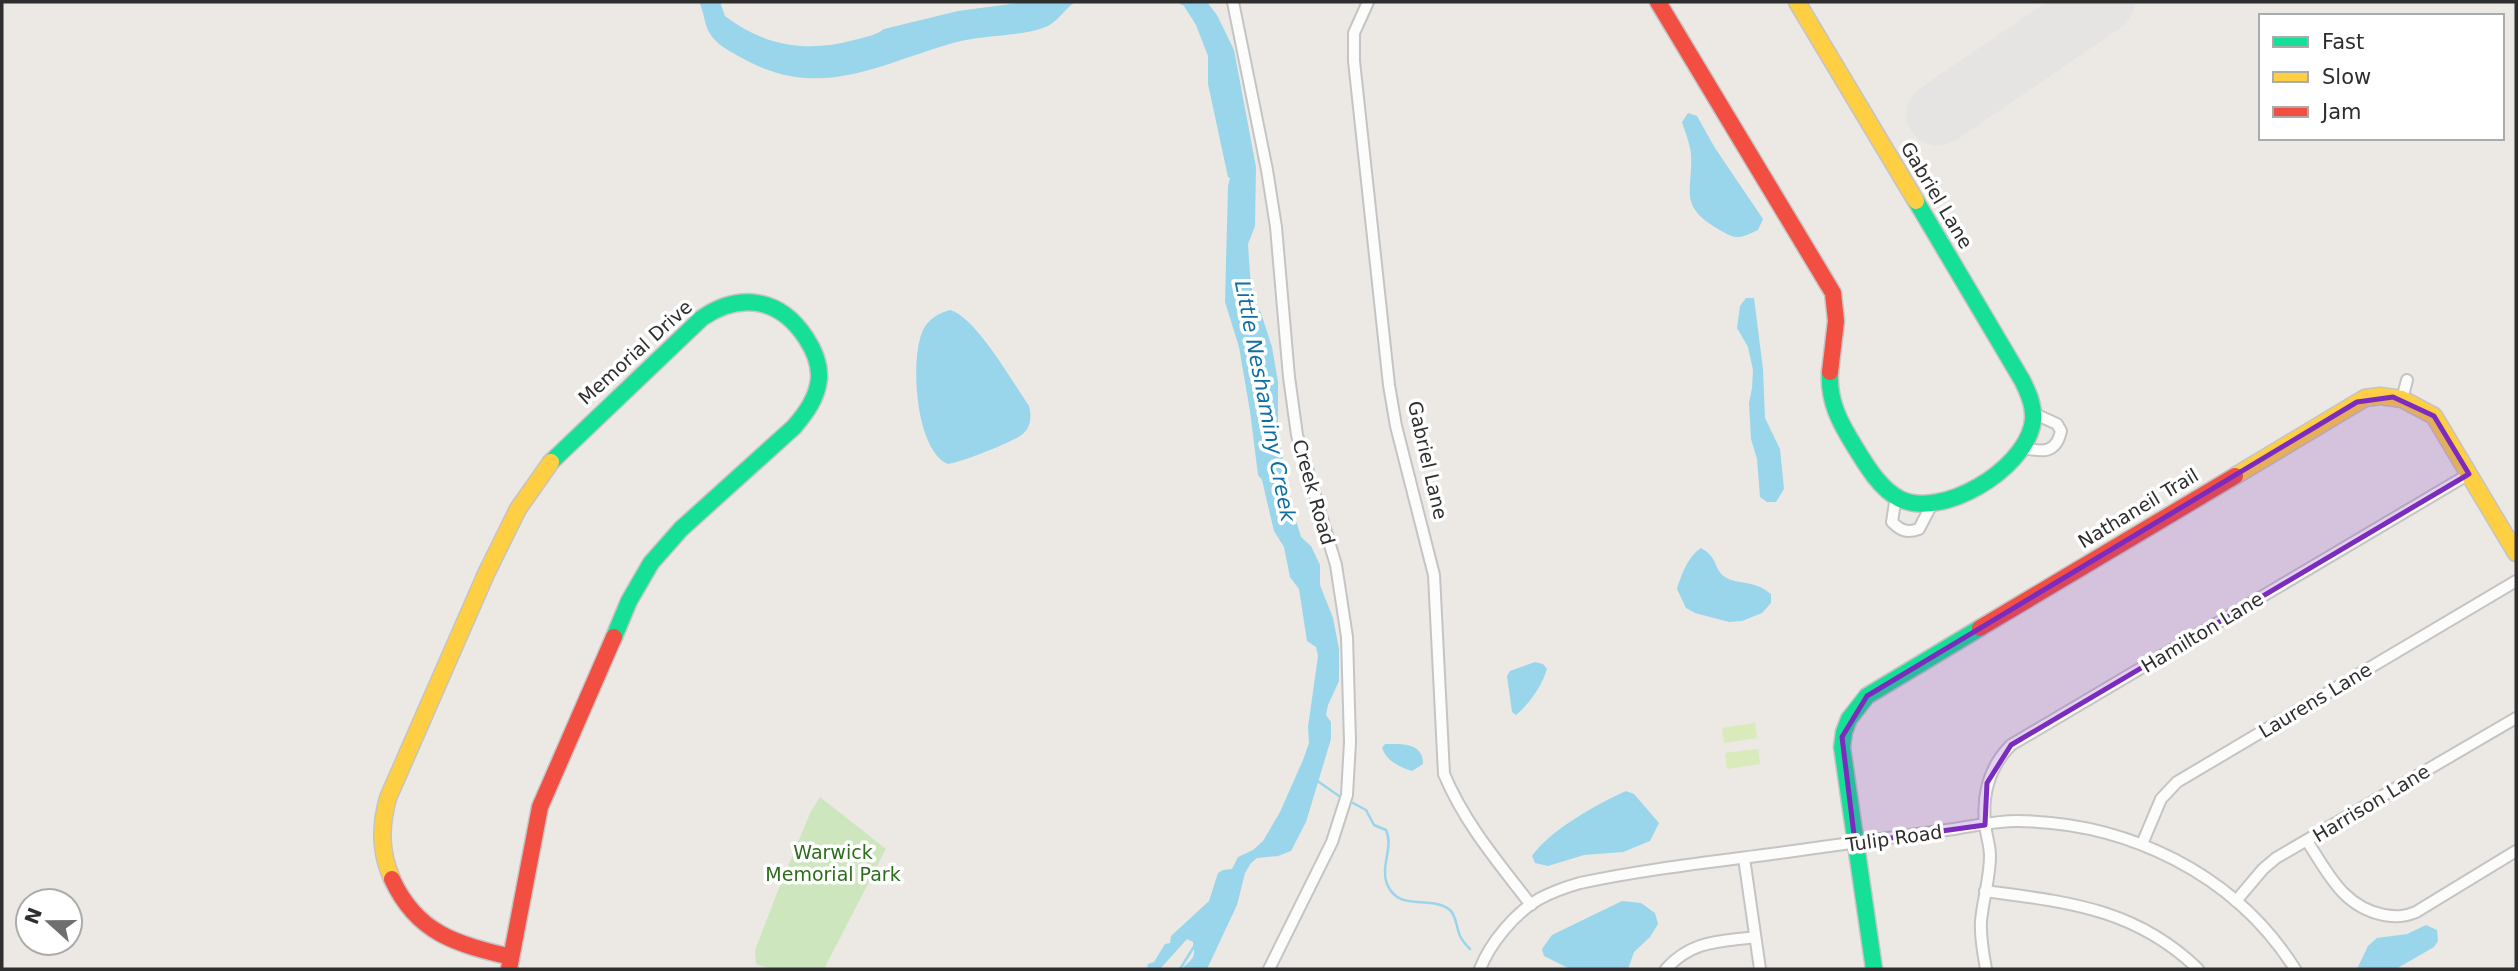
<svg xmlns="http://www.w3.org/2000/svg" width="2518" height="971" viewBox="0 0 2518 971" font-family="'DejaVu Sans',sans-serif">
  <rect width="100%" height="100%" fill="#ece8e4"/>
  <path fill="#cee6be" d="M820,797L886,849L824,969H771L756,964L755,950L777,893L811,811Z"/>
  <g fill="#d9eabb">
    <path d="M1755,723L1757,738L1724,743L1722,728Z"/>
    <path d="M1758,749L1760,764L1727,769L1725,753Z"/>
  </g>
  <g fill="#99d6ec">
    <path d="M699,2H720L725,16C764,46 807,53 854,40C865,37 875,36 884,29L958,11L1026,2H1075C1064,9 1058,23 1043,28C1016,37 981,35 953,43C879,64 819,102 742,58C731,52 715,44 709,32C704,23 704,11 699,2Z"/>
    <path d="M1177,2H1207L1217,15L1234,50L1256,167L1255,226L1248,244L1250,274L1253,297L1261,313L1272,347L1278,382V421L1282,455L1292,507L1301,537L1311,546L1320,565V585L1333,618L1339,649V681L1328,705L1326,715L1331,722V739L1306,822L1291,851L1278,856L1257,858L1251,863L1245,873L1237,905L1207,969H1182C1193,957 1196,960 1193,942L1187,939L1160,969H1147L1148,964L1154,962L1165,944L1170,943L1171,936L1209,901L1218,873L1223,870L1232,869L1238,857L1253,850L1263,841L1280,812L1303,760L1309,743L1308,727L1318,656L1316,647L1307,641L1299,589L1290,577L1284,547L1274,531L1262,480L1258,475L1250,411L1239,347L1225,302L1228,186L1230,178L1228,177L1208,84V56L1196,25L1184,6Z"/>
    <path d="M1688,113L1697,116L1715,148L1763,219L1758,230C1739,239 1736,240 1718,229C1678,205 1693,192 1691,154C1690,143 1685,132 1682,122Z"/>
    <path d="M1746,298H1754L1763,369L1765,418L1780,449L1784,489L1776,502H1767L1760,497L1757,459L1751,439L1749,403L1752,388L1753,370L1748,347L1737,328L1740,306Z"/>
    <path d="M950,310C976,317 1013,383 1029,406C1032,417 1031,429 1020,436C1010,443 959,463 948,464C915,451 909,356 924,328C930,318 939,313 950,310Z"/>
    <path d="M1701,548C1719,558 1713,569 1725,577C1737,585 1753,579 1771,594V603L1762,613L1742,621L1729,622L1695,613L1686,608L1677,589C1681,576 1688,556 1701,548Z"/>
    <path d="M1535,662L1543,664L1547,669C1542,686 1529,704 1516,715L1512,712L1507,676L1510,671Z"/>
    <path d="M1385,744C1402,744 1423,742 1423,764L1412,771C1399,767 1387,761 1382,748Z"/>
    <path d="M1626,791L1634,794L1659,823L1650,841L1623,852L1584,855L1548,866L1535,863L1532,856C1550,830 1597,804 1626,791Z"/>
    <path d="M1622,901L1641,903L1655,913L1658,924L1650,937L1634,952L1628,969H1570L1544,956L1542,949L1552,935Z"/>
    <path d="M2426,925L2437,930L2438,941L2434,947L2396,969H2357L2368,946L2377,938L2407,934Z"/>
  </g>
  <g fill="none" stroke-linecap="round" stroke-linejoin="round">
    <g stroke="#99d6ec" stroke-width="2.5">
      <path d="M1316,780L1339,796"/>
      <path d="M1353,803L1366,810L1374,825L1386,830C1394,847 1380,866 1387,884C1399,913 1429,894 1450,910C1457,917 1456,927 1460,936C1462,940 1466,945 1470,949"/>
      <path d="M1180,969L1195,945"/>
    </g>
    <path stroke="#e6e4e2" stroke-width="63" d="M1938,114L2103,2"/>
    <g stroke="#c5c4c5" stroke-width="14">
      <g id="street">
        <path d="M1233,2L1267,170L1276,227L1289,377L1297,435L1336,565L1347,637L1350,742L1347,795L1332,842L1269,969"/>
        <path d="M1368,2L1354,33V61L1389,385L1396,426L1434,575L1444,774C1465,824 1498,862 1531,905"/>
        <path d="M2402,399L2407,380"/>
        <path d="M2024,448C2042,452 2056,454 2061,431L2057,424L2033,413"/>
        <path d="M1896,496L1892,522C1901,531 1907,533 1919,529L1932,504"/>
        <path d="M2307,841C2328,873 2343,907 2384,915C2396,917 2404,917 2416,912L2516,851"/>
        <path d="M2142,844L2161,799L2177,782L2516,581"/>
        <path d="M1744,858L1760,969"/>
        <path d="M1985,891C2067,902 2135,908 2198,969"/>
        <path d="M2236,901L2263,869L2276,858L2516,718"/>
        <path d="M1480,969C1490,943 1515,913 1539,899C1552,892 1566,887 1580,883C1660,866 1742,859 1822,847C1866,841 1910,835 1954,829C1974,826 1996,821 2017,821C2128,822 2235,874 2295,969"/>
        <path d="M1666,969C1692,940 1719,942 1755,937"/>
        <path d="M1986,969C1983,953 1980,937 1981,921C1983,899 1990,878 1990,856C1990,845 1986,835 1985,824C1982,793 1989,767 2011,745L2469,474"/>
      </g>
    </g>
    <g stroke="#c5c4c5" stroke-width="19">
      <g id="fast">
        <path d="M1830,372C1828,401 1840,423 1855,447C1866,465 1880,489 1900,499C1943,519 2022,470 2032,426C2036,410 2029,394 2022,380L1916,201"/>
        <path d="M551,462L702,318C740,292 780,298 806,338C814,350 820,364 819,379C817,398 806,413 794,427L681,529L651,563L629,601L614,637"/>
        <path d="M1874,969L1842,747L1844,732L1849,719L1867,696L1980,628"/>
      </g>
    </g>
    <g stroke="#c5c4c5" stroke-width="19">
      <g id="slow">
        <path d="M1797,2L1916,201"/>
        <path d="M2235,476L2365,398L2380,396L2402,399L2434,416L2516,553"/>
        <path d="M392,879C380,852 380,827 388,798L486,574L518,509L551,462"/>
      </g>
    </g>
    <g stroke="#c5c4c5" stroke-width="19">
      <g id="jam">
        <path d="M1658,2L1833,293L1836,321L1830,372"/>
        <path d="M1980,628L2235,476"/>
        <path d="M392,879C417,934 457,944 511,957"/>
        <path d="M509,969L540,807L614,637"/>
      </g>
    </g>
    <use href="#street" stroke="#fcfcfb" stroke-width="10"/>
    <use href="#fast" stroke="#16e098" stroke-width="16"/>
    <use href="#slow" stroke="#ffcf43" stroke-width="16"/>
    <use href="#jam" stroke="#f24e42" stroke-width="16"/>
  </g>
  <path fill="#7b2cbf" fill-opacity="0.2" stroke="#7b2cbf" stroke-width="5" stroke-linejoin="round" d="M2393,397L2434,416L2469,474L2011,745L1987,783L1985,825L1855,843L1842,737L1867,696L2357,402Z"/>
  <g text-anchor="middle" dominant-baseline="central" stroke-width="7" stroke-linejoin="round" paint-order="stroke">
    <g font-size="19" fill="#2e2e2e" stroke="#fff">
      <text transform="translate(1937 195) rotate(59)">Gabriel Lane</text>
      <text transform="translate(635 352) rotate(-42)">Memorial Drive</text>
      <text transform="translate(1428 460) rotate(77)">Gabriel Lane</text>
      <text transform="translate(1314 492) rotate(74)">Creek Road</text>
      <text transform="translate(2138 508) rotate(-31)">Nathaneil Trail</text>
      <text transform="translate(2202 632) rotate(-31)">Hamilton Lane</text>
      <text transform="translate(2315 700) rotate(-31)">Laurens Lane</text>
      <text transform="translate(2371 803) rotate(-31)">Harrison Lane</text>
      <text transform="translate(1894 838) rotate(-8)">Tulip Road</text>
    </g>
    <g font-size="19" fill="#2c6e1b" stroke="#fff">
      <text x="833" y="852">Warwick<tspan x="833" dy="22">Memorial Park</tspan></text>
    </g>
    <g font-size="21" font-style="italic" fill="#0d6fa3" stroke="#fff">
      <text transform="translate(1265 401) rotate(79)">Little Neshaminy Creek</text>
    </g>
  </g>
  <rect width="2518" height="971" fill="none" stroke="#2e2e2e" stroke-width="7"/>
  <rect x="2259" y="14" width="245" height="126" fill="#ffffff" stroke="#ababab" stroke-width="2"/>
  <rect x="2273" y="37" width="35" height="10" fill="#16e098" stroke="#ababab" stroke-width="2"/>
  <text x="2322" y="49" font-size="21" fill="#2e2e2e">Fast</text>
  <rect x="2273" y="72" width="35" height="10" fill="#ffcf43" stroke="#ababab" stroke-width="2"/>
  <text x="2322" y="84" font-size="21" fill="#2e2e2e">Slow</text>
  <rect x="2273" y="107" width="35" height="10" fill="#f24e42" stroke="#ababab" stroke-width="2"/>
  <text x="2322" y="119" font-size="21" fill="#2e2e2e">Jam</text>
  <g transform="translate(49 922) rotate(291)"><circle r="33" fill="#ffffff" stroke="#ababab" stroke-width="2"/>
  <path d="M0-5L12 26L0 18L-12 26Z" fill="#706f6e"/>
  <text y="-10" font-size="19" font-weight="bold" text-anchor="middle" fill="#2e2e2e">N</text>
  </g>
</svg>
